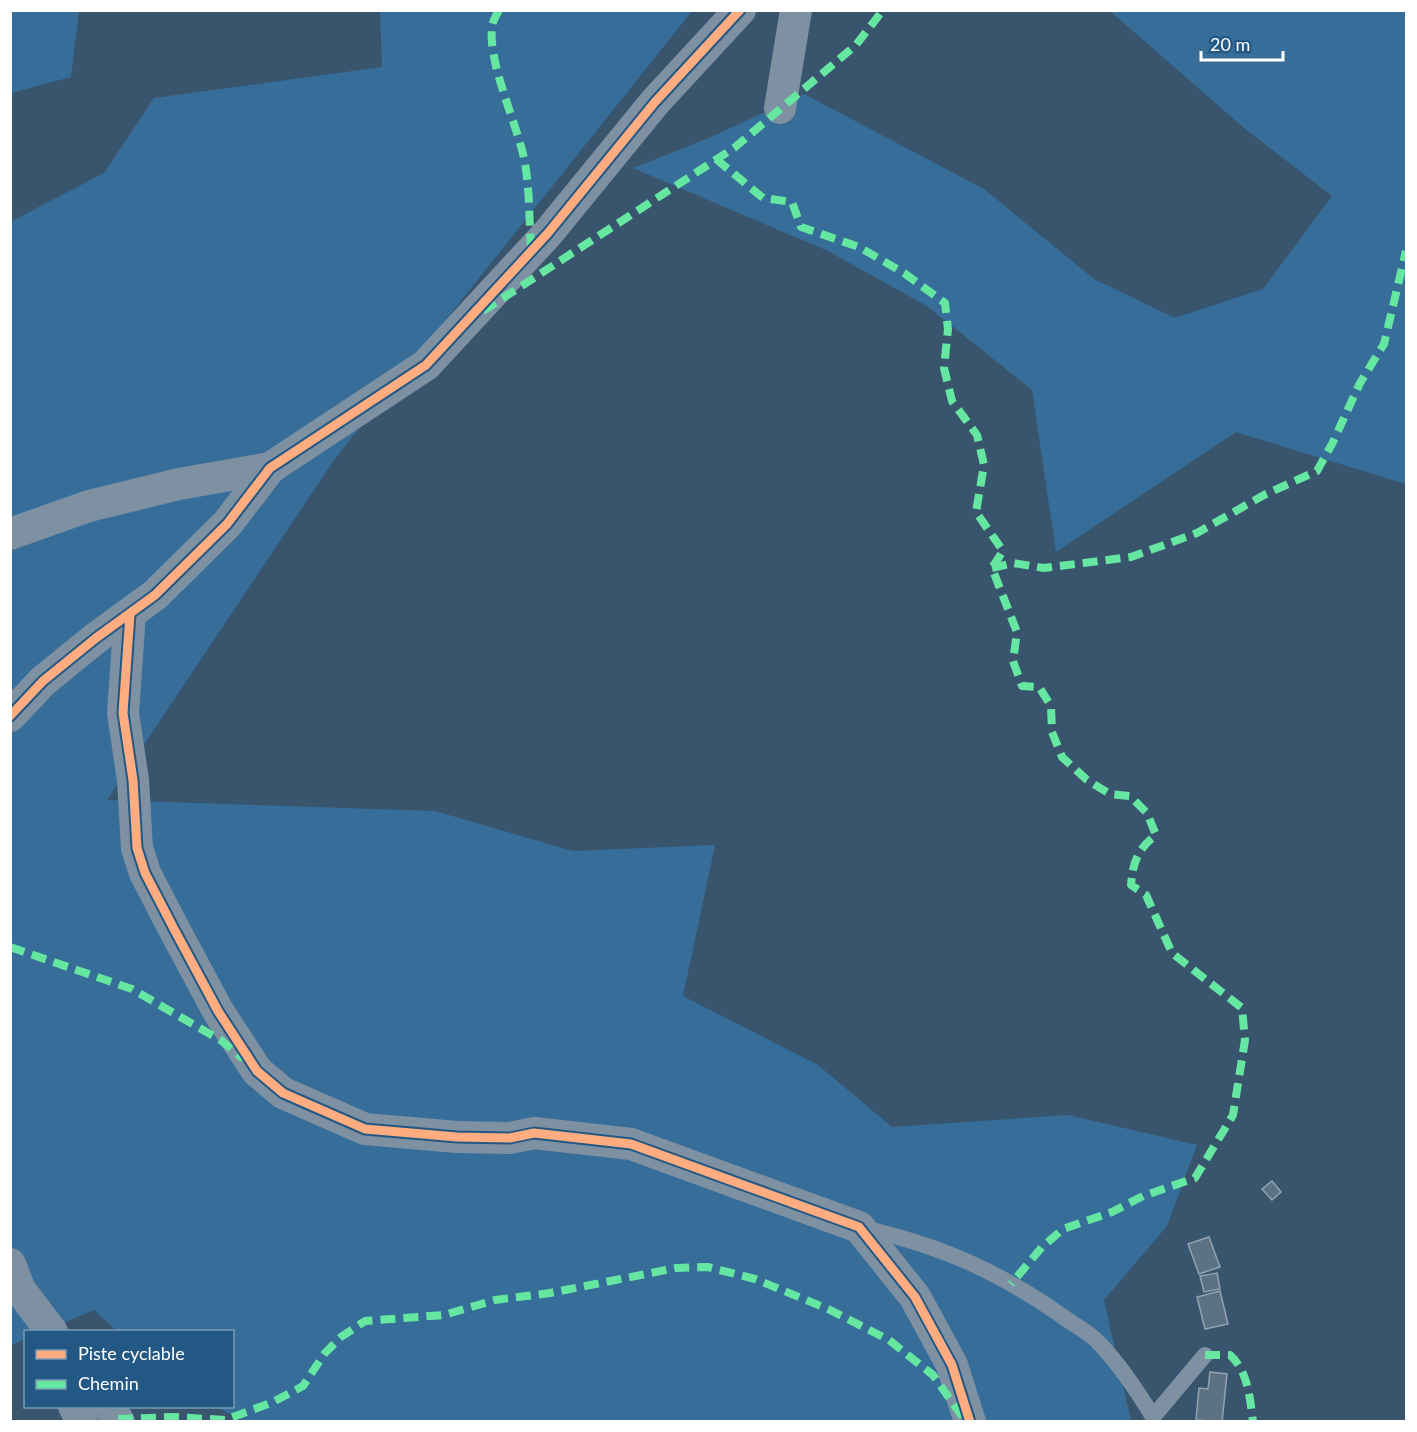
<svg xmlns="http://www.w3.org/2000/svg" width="1417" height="1432" viewBox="0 0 1417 1432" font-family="Lato,sans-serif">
  <rect width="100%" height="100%" fill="#38556d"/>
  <g fill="#366e99">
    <path d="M11,10L79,11L71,77L11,93Z"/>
    <path d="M380,11H692L334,460L107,800L435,811L573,851L715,845L683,996L818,1065L892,1127L1068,1115L1197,1145L1167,1226L1104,1300L1131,1421H244L217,1407L232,1406V1332L117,1331L94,1310L44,1331L26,1332L25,1339L12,1345L11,1354V169L12,221L104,173L154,98L382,67Z"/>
    <path d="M1110,11H1406V484L1236,432L1056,552L1032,390L927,306L828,251L633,168L711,137L804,94L984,189L1094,279L1175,318L1263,289L1332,196L1244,128Z"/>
  </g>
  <g fill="#5b7284" stroke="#92a3b1" stroke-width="1.5">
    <path d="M1272,1181L1281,1192L1272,1200L1262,1189Z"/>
    <path d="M1209,1237L1220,1267L1199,1274L1188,1244Z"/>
    <path d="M1217,1273L1220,1289L1204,1292L1200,1276Z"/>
    <path d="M1220,1291L1228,1324L1205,1329L1197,1297Z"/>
    <path d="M1210,1372L1227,1374L1222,1422L1196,1420L1199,1388L1208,1389Z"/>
  </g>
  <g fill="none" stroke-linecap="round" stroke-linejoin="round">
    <path stroke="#7e91a3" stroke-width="16" d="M863,1228C941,1246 996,1270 1062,1316C1074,1325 1089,1332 1099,1343C1120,1365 1138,1392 1153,1417L1205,1355"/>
    <g stroke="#7e91a3" stroke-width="32">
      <path d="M780,108L796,10"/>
      <path d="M10,534L89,506L179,484L270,468"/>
      <path d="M130,614L123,713L133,780L137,848L145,873L174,929L218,1011L257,1071L283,1093L365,1129L457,1137L510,1138L534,1133L631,1144L859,1227L915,1297L952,1365L970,1422"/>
      <path d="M10,716L43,681L96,638L155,595L227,524L270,468L426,365L548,233L655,102L740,10"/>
      <path d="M10,1264L20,1290L52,1332"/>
      <path d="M74,1406L82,1422"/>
      <path d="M109,1406L119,1422"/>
    </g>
    <g stroke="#66e7a1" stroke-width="8" stroke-dasharray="15 8" stroke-linecap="butt">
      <path d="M499,10C496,16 492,22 492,28C488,62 516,122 524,158C530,188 529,220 531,251"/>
      <path d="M716,159L763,198L792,202L801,227L859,247L904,273L945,303L948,329L944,368L952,401L977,435L984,465L976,512L1003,551L992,568L1017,632L1013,661L1022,686L1039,687L1051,706L1052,732L1062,757L1087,780L1110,794L1130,796L1147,813L1156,835C1137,849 1133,863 1131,885L1146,895L1172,953L1242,1008L1245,1040L1233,1115L1195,1178L1143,1196L1112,1212L1063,1229L1042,1247L1011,1284"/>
      <path d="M483,311L734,148L856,45L883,10"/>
      <path d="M992,568L1013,563L1044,568L1131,557L1197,533L1264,495L1317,471L1332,444L1360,383L1384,344L1406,251"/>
      <path d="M10,947L132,989L222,1041L243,1059"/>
      <path d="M1205,1355H1230C1248,1371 1250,1398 1253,1422"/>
      <path d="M118,1419L174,1417L225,1420L273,1402L303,1386L325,1353L341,1337L365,1321L444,1315L495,1300L550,1293L676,1268L708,1267L755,1279L828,1309L889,1340L933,1375L964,1419"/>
    </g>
    <g stroke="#225883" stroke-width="13">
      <g id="cycleway">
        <path d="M130,614L123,713L133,780L137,848L145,873L174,929L218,1011L257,1071L283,1093L365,1129L457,1137L510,1138L534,1133L631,1144L859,1227L915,1297L952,1365L970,1422"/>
        <path d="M10,716L43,681L96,638L155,595L227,524L270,468L426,365L548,233L655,102L740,10"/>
      </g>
    </g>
    <use href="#cycleway" stroke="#ffac80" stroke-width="9"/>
  </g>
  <rect width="1417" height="1432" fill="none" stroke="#ffffff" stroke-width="24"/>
  <rect x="24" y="1330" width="210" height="78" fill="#225883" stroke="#7a9bb5" stroke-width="1.5"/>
  <rect x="36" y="1350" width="30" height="9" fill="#ffac80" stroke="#7a9bb5" stroke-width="1.5"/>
  <text x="78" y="1360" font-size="18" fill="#ffffff">Piste cyclable</text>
  <rect x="36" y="1380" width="30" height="9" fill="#66e7a1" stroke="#7a9bb5" stroke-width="1.5"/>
  <text x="78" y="1390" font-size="18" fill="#ffffff">Chemin</text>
  <path d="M1201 51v9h82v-9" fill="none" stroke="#ffffff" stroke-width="3"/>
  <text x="1210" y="51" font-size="18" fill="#ffffff" stroke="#225883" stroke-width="4.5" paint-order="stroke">20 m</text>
</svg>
